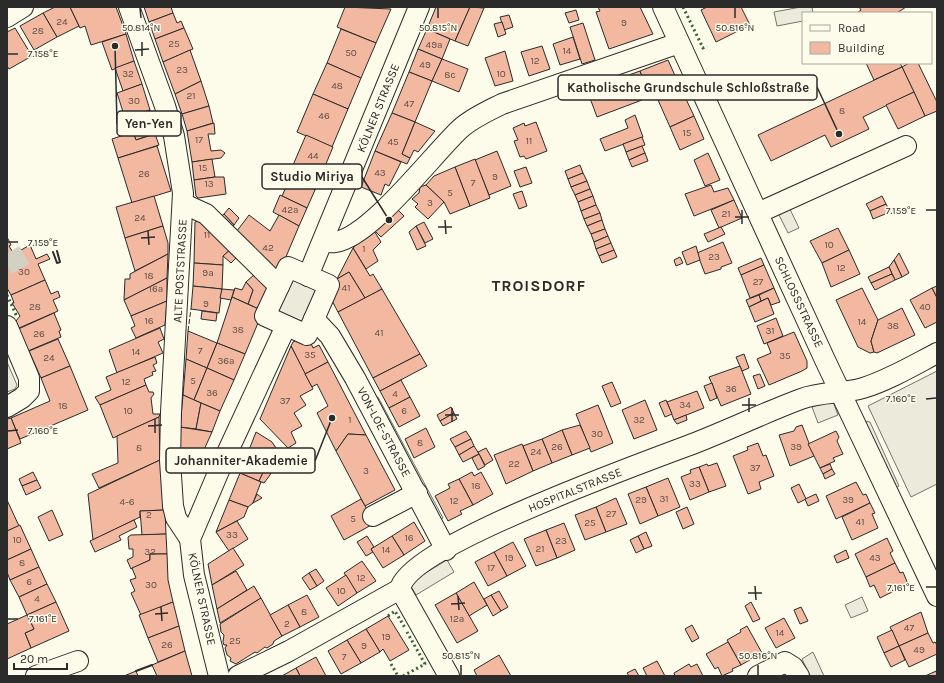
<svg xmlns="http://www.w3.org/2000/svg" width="944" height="683" viewBox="0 0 944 683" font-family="Karla,sans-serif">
  <rect width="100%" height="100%" fill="#fdfbea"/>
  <g fill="#ecebdb" stroke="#74746e">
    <path d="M7,362L17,385L15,389L7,392Z"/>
    <path d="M865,421L870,422L899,486L896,488Z"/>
    <path d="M813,652L824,676H810L802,659Z"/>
  </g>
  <g fill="#eceadb" stroke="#74746e">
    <path d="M801,7H812L813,13H803V21L777,26L774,12Z"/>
    <path d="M788,205L799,228L788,233L777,211Z"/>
    <path d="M288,267L329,285L307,335L265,316Z"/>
    <path d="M937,371V484L911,497L868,406Z"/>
    <path d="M378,397L443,518L438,521L372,400Z"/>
    <path d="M832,399L838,415L818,423L812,407Z"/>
    <path d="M447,560L454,572L416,595L409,583Z"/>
    <path d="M862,597L868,611L851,618L845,605Z"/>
  </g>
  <g fill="#f2b8a0" stroke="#2b2b2b">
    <path d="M55,7H70L79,26L57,37L43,13Z"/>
    <path d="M70,7H116L126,34L91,45L85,26L80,28Z"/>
    <path d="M144,7H171L173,13L149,22Z"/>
    <path d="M345,7L391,9L376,43L337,27Z"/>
    <path d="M436,7H470L455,41L427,29Z"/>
    <path d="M470,7L484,8L468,46L455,41Z"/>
    <path d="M598,7H640L653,34L609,49L596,12L600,11Z"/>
    <path d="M707,7H741L750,25L716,42L701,10Z"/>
    <path d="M859,7H906L897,13H857L861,10Z"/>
    <path d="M576,10L579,20L569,23L565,13Z"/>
    <path d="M43,13L57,37L34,50L20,26Z"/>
    <path d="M173,13L177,23L181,21L184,28L155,39L149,22Z"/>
    <path d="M509,15L513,27L504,30L500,17Z"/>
    <path d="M502,22L506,34L498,37L494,24Z"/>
    <path d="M583,23L595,60L582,64L570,27Z"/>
    <path d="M15,28L32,56L9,69L7,66V32Z"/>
    <path d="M184,28L193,49L163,62L155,39Z"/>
    <path d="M341,29L376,43L361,78L327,63Z"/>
    <path d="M427,29L450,39L442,59L418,49Z"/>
    <path d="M126,34L134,61L112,70L102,42Z"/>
    <path d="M573,37L580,59L560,65L553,44Z"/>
    <path d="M542,46L550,69L529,76L521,52Z"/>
    <path d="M418,49L442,59L432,81L409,72Z"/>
    <path d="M190,50L201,81L175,94L163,62Z"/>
    <path d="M505,51L513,81L495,86L485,58Z"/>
    <path d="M442,59L468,69L459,92L432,81Z"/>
    <path d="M668,60L677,80L648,94L640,71Z"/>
    <path d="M134,61L142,84L123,91L115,68Z"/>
    <path d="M327,63L361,78L348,109L313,94Z"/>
    <path d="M866,63H900L902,67L874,80Z"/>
    <path d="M909,63H918L937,102V111L925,116L902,67Z"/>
    <path d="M902,67L914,92L863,117L869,129L831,147L825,135L771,161L758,135Z"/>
    <path d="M640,71L648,95L641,98L642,100L597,117L587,90Z"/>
    <path d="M409,72L432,81L415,122L392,113Z"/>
    <path d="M677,80L694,116L670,127L654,91Z"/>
    <path d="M201,81L209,106L182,114L175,94Z"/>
    <path d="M142,84L150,110L125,118L117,93Z"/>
    <path d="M914,92L925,116L898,129L886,105Z"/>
    <path d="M313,94L348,109L332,147L297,132Z"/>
    <path d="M209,106L213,123L187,131L182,114Z"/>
    <path d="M150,110L158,132L136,140L128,117Z"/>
    <path d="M392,113L415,122L402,154L410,158L407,164L375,151Z"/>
    <path d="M635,115L643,137L605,151L600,139L628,128L625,120Z"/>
    <path d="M694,116L704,139L680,150L670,127Z"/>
    <path d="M415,122L435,131L418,152L414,150L410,158L402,154Z"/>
    <path d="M536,122L547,151L526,159L524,156L520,157L514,141L518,140L513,128L524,123L525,126Z"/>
    <path d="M214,123L215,134H208L211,151L221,150L225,153L221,158L192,162L187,131Z"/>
    <path d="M133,132L136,140L155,134L159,145L118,158L112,139Z"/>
    <path d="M306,135L333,147L315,190L290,172Z"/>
    <path d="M642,137L645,145L626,152L623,144Z"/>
    <path d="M157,146L171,191L132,203L118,158Z"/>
    <path d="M642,146L645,153L629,160L626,152Z"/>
    <path d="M375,151L401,162L389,186L385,184L381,195L361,187Z"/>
    <path d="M497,151L511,186L489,195L475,160Z"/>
    <path d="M645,153L648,161L632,167L629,160Z"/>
    <path d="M708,153L720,180L705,186L694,160Z"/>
    <path d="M212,159L215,177L194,180L192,162Z"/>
    <path d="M475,159L490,198L470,206L455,167Z"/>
    <path d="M580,165L583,173L568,179L565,171Z"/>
    <path d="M455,167L470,206L450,214L444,202L426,185L434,176Z"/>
    <path d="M526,167L532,183L520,187L514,171Z"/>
    <path d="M583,173L587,181L571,187L568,179Z"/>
    <path d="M292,174L315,190L307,208L282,196Z"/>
    <path d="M215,177H224L226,194L198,198L196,196L194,180Z"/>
    <path d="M587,181L590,189L575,195L571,187Z"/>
    <path d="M426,185L444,202L428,219L415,207L418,204L412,199L419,193L420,187Z"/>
    <path d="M711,185L714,192L728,188L734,200L694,216L685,194Z"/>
    <path d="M590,189L593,196L578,202L575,195Z"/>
    <path d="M522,191L527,206L519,209L513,194Z"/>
    <path d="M280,195L307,208L299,226L273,212Z"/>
    <path d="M154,196L163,226L125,238L116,207Z"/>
    <path d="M593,196L596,205L581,211L578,202Z"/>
    <path d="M882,196L886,204L870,211L866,204Z"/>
    <path d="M734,200L742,218L719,228L711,210Z"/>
    <path d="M886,204L890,212L873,219L870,211Z"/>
    <path d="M596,205L600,213L584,219L581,211Z"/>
    <path d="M395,207L404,216L381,237L372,228Z"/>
    <path d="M229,208L239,218L234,225L224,214Z"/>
    <path d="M600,213L602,220L587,226L584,219Z"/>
    <path d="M224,214L234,225L230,231L218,219Z"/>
    <path d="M249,215L270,231L279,215L299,226L280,271L259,262L234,235Z"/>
    <path d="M203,219L232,248L223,256V265L194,263L195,222Z"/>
    <path d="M602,220L605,229L591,234L587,226Z"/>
    <path d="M424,222L433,239L425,243L416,226Z"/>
    <path d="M163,226L168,243V254L135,271L125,238Z"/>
    <path d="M416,226L426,246L417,250L409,232Z"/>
    <path d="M721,227L725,234L708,242L704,234Z"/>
    <path d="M838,228L849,250L822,263L810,241Z"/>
    <path d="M373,229L381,242L373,250L378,261L366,269L353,248Z"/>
    <path d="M605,229L608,236L594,242L591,234Z"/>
    <path d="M608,236L611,243L596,249L594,242Z"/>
    <path d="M7,237L11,245L9,246L14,254L7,258Z"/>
    <path d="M723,242L732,263L721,267V269L705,274L697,253Z"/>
    <path d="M611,243L614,250L599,256L596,249Z"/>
    <path d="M30,245L36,259L47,254L50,259L38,264L45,280L11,295L7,288V258Z"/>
    <path d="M696,246L700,260L687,265L682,252Z"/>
    <path d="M232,248L239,255L231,263L223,256Z"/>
    <path d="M353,248L370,276L373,274L382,289L365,298L349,272L337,279Z"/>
    <path d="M614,250L617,257L602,263L599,256Z"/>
    <path d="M849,250L860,274L831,287L822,263Z"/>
    <path d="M899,253L909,273L902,277L894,260Z"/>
    <path d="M168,254L167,278L124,300L125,279H130V274Z"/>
    <path d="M680,257L683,263L676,266L674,260Z"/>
    <path d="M761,258L764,265L741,275L738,268Z"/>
    <path d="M894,260L902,277L895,280L889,267Z"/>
    <path d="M194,263L223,265L222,289L193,286Z"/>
    <path d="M764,265L774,288L750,298L741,275Z"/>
    <path d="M889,267L892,274L871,283L868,277Z"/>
    <path d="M349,272L365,298L338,312L330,297L337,279Z"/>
    <path d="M256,273L271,291L263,311L248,304L253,290L246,282Z"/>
    <path d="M892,274L895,280L875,290L871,283Z"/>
    <path d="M167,278V301L131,316L124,300Z"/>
    <path d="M45,280L51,294L58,291L60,297L53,300L58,311L19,328L16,321L20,316L12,303H14L11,295Z"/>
    <path d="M246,282L253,290L248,304L232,297L235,288L242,290Z"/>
    <path d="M193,286L222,289L219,313L191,309Z"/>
    <path d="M937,286V298L932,288Z"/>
    <path d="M774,288L780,302L771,305L768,298L761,301L759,295Z"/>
    <path d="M862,288L878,320L871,341L874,352L870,353L858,347L836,300Z"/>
    <path d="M932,288L937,298V322L925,328L910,300Z"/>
    <path d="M222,289L234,290L231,300L220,298Z"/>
    <path d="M382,289L420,354L373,378L338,312Z"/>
    <path d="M759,295L761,301L749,307L746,300Z"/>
    <path d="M232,297L263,311L245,354L217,343Z"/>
    <path d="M768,298L774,314L755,322L749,307Z"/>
    <path d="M167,301L165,325L136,338L131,328L135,326L131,316Z"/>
    <path d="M902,308L915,335L877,353L874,352L871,341L878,320Z"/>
    <path d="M202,311L217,313L216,321L201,319Z"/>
    <path d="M54,313L61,330L59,331L61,337L28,351L16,330Z"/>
    <path d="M776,318L783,336L764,344L757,326Z"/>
    <path d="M160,328L164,339L158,342L163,353L117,373L109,350Z"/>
    <path d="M188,331L217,343L207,368L186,359Z"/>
    <path d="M794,332L807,361V368L802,371L769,385L757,359L771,353L767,343Z"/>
    <path d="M301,338L304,344L310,341L313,348L319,345L328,362L305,374L291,346L293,342Z"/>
    <path d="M58,339L70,366L41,378L29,351Z"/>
    <path d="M217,343L245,354L234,380L207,368Z"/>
    <path d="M291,346L313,389L300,396L306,405L294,413L302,426L291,432L296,443L288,448L260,419Z"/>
    <path d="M420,354L427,366L380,391L373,378Z"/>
    <path d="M744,354L749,368L742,371L736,357Z"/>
    <path d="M155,357L157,363L153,365L156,371L152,372L153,375L144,379L146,385L100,405L95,397L111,390L106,377Z"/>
    <path d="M186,359L207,368L194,400L183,395Z"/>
    <path d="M328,362L366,435L348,434L336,451L317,413L328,406L317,384L312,387L305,374Z"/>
    <path d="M70,366L88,410L20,439L11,418L50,401L41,378Z"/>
    <path d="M740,366L751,394L721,406L709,377Z"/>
    <path d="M207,368L234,380L220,411L194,400Z"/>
    <path d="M760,374L765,386L758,389L753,376Z"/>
    <path d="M401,380L410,397L389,408L380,391Z"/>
    <path d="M612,382L621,403L611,407L602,386Z"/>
    <path d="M712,383L717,398L710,401L704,386Z"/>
    <path d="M146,385L149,392H153L154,394L151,398L153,414H160L159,417L113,438L100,405Z"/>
    <path d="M697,391L704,408L674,420L667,402Z"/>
    <path d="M183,395L201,403L196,429L180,427Z"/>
    <path d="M410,397L420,416L399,427L389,408Z"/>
    <path d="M645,400L657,430L634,439L622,410Z"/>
    <path d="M666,400L672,414L665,417L659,403Z"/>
    <path d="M201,403L220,411L212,432L196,429Z"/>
    <path d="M598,405L613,443L591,452L576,414Z"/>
    <path d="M451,407L454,413L440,421L437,415Z"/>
    <path d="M454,413L457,419L443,426L440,421Z"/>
    <path d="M686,415L687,420L677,424L674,420Z"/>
    <path d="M159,417L160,460L99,488L92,474L118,463L117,436Z"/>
    <path d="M11,418L21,443L7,449V419Z"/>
    <path d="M580,425L590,448L572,455L562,430Z"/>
    <path d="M802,425L814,456L790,466L779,435L794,431L796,427Z"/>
    <path d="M180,427L212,432L195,470L180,468Z"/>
    <path d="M426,428L435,447L414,458L405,439Z"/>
    <path d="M562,430L572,455L552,463L542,439Z"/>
    <path d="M466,431L471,439L455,447L450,439Z"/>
    <path d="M836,431L839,437L837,441L843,454L833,458L835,461L820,468L808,444Z"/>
    <path d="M256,432L272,442L276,448L272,459L249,450Z"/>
    <path d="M348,434L366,435L395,490L365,506L336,451Z"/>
    <path d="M471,439L474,446L459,455L455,447Z"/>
    <path d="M542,439L552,463L533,471L523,446Z"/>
    <path d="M758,443L763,456L766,455L774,476L759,482L761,489L748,494L733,456L748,450L747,447Z"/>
    <path d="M522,444L533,471L506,484L494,455Z"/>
    <path d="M474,446L479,454L463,462L459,455Z"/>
    <path d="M276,448L286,459L283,467L273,458Z"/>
    <path d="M486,448L493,460L485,465L478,452Z"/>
    <path d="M249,450L270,458L259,481L240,473Z"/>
    <path d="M479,454L485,466L478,470L472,458Z"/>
    <path d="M270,458L276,461L270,475L264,483L259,481Z"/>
    <path d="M160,460L165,510L140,511V517L93,540L88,494Z"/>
    <path d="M717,463L726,486L709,492L699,467L707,464L708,466Z"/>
    <path d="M830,464L832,469L823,474L820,468Z"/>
    <path d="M699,467L709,492L690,500L681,477L691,473L690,470Z"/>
    <path d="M832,469L835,474L825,479L823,474Z"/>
    <path d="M33,472L37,480L22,486L19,479Z"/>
    <path d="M472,472L474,476L481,472L493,494L473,505L459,479Z"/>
    <path d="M240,473L261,482L253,503L248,507L229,500Z"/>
    <path d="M668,478L680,507L658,516L646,487Z"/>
    <path d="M459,479L473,505L460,511L462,514L448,521L435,496L450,488L448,484Z"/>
    <path d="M37,480L41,488L26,495L22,486Z"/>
    <path d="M856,482L863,495L866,494L870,503L836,519L826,496Z"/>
    <path d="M799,484L806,499L798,503L791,488Z"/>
    <path d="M646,487L658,516L640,524L628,494Z"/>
    <path d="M257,494L262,498L253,503Z"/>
    <path d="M816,494L819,501L808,506L805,499Z"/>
    <path d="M616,498L627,524L606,532L596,507Z"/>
    <path d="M361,499L375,523L344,540L331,516Z"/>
    <path d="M7,500L19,526L7,531Z"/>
    <path d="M229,500L248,507L244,517L216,532Z"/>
    <path d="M870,503L875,513L872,514L878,528L852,540L842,517Z"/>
    <path d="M596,507L606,532L585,540L575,515Z"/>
    <path d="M687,507L694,524L683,529L676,512Z"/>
    <path d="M52,510L63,535L49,541L38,517Z"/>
    <path d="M165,510L166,534L142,535L140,511Z"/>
    <path d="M134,520L137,527L119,536L121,540L95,552L90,541Z"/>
    <path d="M237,521L248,539L229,551L216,532Z"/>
    <path d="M414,522L425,541L404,555L392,536Z"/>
    <path d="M564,523L575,550L557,558L546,530Z"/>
    <path d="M20,525L31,549L7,560V531Z"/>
    <path d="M546,530L557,558L536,566L524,539Z"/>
    <path d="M646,532L652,546L644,549L638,536Z"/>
    <path d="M166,534L167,554H150V560L131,569L127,560L133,557V549H129L128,537L131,535Z"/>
    <path d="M367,536L374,547L371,549L373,552L366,556L357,542Z"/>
    <path d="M392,536L404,555L383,568L371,549Z"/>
    <path d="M638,536L644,549L636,553L630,540Z"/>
    <path d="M887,538L893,551L890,553L895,563L866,577L855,554Z"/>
    <path d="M513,542L526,566L507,576L494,552Z"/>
    <path d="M233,548L244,565L212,585L208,564Z"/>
    <path d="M31,549L39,567L10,580L7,572V560Z"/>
    <path d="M846,550L849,558L837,563L834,556Z"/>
    <path d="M494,552L507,576L488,586L475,562Z"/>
    <path d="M150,554H167L168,580L173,602L141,615L131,593L135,591L130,580L136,578L132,568L150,560Z"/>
    <path d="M362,561L376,581L357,593L344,573Z"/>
    <path d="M895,563L900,573L903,572L908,584L880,598L874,585L870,587L866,577Z"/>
    <path d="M39,567L47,584L19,597L10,580Z"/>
    <path d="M316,569L324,581L317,586L309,573Z"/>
    <path d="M236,571L247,590L217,609L212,585Z"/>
    <path d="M309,573L317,586L310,590L302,578Z"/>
    <path d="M346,575L357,593L338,606L326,588Z"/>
    <path d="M474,582L487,605L469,616L456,593Z"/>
    <path d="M47,584L56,602L27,615L19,597Z"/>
    <path d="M254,586L261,598L220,623L217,609Z"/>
    <path d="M499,591L508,607L501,611L491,595Z"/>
    <path d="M456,593L478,631L457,643L435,605Z"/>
    <path d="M307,595L319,617L300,627L288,605Z"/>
    <path d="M491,595L501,611L493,616L484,599Z"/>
    <path d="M261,598L282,636L274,641L273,644L267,648L265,647L257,653L255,652L236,664L230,661L231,658L227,655L225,648L227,645H224L223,642L224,635L221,632L220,624Z"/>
    <path d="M56,602L69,631L31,648L25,633L34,629L27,615Z"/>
    <path d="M173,602L179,626L148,638L139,615Z"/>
    <path d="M751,602L760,619L753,622L745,606Z"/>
    <path d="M288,605L300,627L282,636L270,615Z"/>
    <path d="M801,607L808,621L800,624L794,610Z"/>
    <path d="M921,612L928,633L899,646L890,627Z"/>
    <path d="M27,615L34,629L25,633L31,648L7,659V624Z"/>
    <path d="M388,616L409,650L390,661L383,649L380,652L366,629Z"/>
    <path d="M784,618L795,638L776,648L765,628Z"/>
    <path d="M692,625L699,638L692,642L685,629Z"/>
    <path d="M179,626L185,651L158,662L148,638Z"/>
    <path d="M747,626L762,653L741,665L727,640L741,632L740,630Z"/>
    <path d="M366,629L380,652L361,663L347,640Z"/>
    <path d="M892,630L899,646L884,653L877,637Z"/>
    <path d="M928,633L933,643L935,642L937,645V654L909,667L899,646Z"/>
    <path d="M347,640L361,663L341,674L328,651Z"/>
    <path d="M728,642L741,665L732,669L733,671L722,676L718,667L715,669L706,654Z"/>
    <path d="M899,646L905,660L891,667L884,653Z"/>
    <path d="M185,651L192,676H157L152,665Z"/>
    <path d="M499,655L511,676H477L474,670Z"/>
    <path d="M316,657L326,676H300L296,668Z"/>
    <path d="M657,661L665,676H647L643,668Z"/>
    <path d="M689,664L691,667L697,664L703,676H675L674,673Z"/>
    <path d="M296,668L300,676H281H282Z"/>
    <path d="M635,669L639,676H629L627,673Z"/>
    <path d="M136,671L138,676H124Z"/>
    <path d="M936,671L937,676H925L934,672Z"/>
  </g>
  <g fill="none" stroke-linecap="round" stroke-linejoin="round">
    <path stroke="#d3d1c4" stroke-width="20" stroke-dasharray="20 10" stroke-linecap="butt" d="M7,265L31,251"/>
    <g stroke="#2b2b2b" stroke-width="22">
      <g id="minor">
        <path d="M129,7L165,106L174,136L183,193L171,412L170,460L173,506L176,518L190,539"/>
        <path d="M663,7L825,360L937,596"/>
        <path d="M7,17L23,7"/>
        <path d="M184,204L206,214L279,286"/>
        <path d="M758,213L906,146"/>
        <path d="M323,241C327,242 331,243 335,242C370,238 433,154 460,129C472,118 488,111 502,104L679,43"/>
        <path d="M288,267L329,285L307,335L265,316Z"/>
        <path d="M308,276L419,7"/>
        <path d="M314,319L330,336L355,378L446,550"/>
        <path d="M7,326L29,378V391L22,398L7,407"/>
        <path d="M373,516L417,493"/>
        <path d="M400,589L449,676"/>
        <path d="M36,676L78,661"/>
        <path d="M219,676L194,575L190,539L221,466L286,326"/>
        <path d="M238,676L289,651L400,589C408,546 648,461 695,443C731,429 766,412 801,399C822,391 843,394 863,388C889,380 914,365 937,353"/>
        <path d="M758,676L785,662L793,667L799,676"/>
      </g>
    </g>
    <use href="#minor" stroke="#fdfbea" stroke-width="20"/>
    <g stroke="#34623c" stroke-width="3" stroke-dasharray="2 3" stroke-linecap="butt">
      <path d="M683,7L703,48L707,46"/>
      <path d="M7,295L17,317"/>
      <path d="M388,616L395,611L405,628"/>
      <path d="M391,664L398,676"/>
      <path d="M403,676L425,664L407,632"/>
    </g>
    <path stroke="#2b2b2b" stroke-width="1" stroke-dasharray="5 2" stroke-linecap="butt" d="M188,331L191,309"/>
    <g stroke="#2b2b2b" stroke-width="2">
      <path d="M53,252L57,263L60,262L57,251"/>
      <path d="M136,671L152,665"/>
    </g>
  </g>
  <path fill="none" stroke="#2b2b2b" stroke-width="1.5" d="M140,8L141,18M438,8V18M735,8V18M142,42V56M135,50L149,49M8,54H18M742,210V224M926,210H936M735,217H749M445,220L446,234M438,227H452M148,231L149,245M141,238L155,237M8,242H18M749,398V412M926,399L936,398M742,405H756M452,408V422M445,415H459M155,419V433M148,426L162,425M8,431L18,430M755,586L756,600M926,587H936M748,593H762M458,596L459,610M451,604L465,603M161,607L162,621M155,614L168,613M8,619H18M461,665V675M758,665V675"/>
  <g text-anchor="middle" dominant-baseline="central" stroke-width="3" stroke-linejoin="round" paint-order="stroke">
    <g font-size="10" fill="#5d4e48">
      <text x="62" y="22">24</text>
      <text x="624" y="23">9</text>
      <text x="38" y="31">28</text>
      <text x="174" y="44">25</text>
      <text x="434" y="45">49a</text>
      <text x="567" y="51">14</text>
      <text x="351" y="53">50</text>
      <text x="535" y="61">12</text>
      <text x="425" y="65">49</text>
      <text x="182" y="70">23</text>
      <text x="128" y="74">32</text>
      <text x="501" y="74">10</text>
      <text x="450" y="75">8c</text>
      <text x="337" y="86">48</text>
      <text x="191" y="96">21</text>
      <text x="134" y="101">30</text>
      <text x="409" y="104">47</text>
      <text x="842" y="111">8</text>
      <text x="324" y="116">46</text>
      <text x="687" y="133">15</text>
      <text x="199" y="140">17</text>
      <text x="529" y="141">11</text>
      <text x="393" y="142">45</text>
      <text x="313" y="156">44</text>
      <text x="203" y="168">15</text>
      <text x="380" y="173">43</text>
      <text x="144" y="174">26</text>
      <text x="495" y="177">9</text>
      <text x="473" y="183">7</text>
      <text x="209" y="184">13</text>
      <text x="450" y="193">5</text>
      <text x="430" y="203">3</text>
      <text x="290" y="210">42a</text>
      <text x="726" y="214">21</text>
      <text x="140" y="218">24</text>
      <text x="207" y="235">11</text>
      <text x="829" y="245">10</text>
      <text x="268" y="248">42</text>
      <text x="364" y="249">1</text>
      <text x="714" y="257">23</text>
      <text x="841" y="268">12</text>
      <text x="24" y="272">30</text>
      <text x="208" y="273">9a</text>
      <text x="149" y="276">18</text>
      <text x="758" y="282">27</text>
      <text x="346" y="288">41</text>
      <text x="156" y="289">16a</text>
      <text x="206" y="304">9</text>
      <text x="35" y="307">28</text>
      <text x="925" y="307">40</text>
      <text x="149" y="321">16</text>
      <text x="862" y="322">14</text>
      <text x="893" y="326">38</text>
      <text x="238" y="330">38</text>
      <text x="770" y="331">31</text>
      <text x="379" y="333">41</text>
      <text x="39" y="334">26</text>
      <text x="200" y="351">7</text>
      <text x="136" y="352">14</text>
      <text x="310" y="355">35</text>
      <text x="785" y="356">35</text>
      <text x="49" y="358">24</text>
      <text x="226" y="361">36a</text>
      <text x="193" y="381">5</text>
      <text x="126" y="382">12</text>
      <text x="731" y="389">36</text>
      <text x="212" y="393">36</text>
      <text x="395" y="394">4</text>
      <text x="285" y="401">37</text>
      <text x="685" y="405">34</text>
      <text x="63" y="406">18</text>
      <text x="128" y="411">10</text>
      <text x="404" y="411">6</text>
      <text x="350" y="420">1</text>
      <text x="639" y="420">32</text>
      <text x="597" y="434">30</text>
      <text x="420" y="443">8</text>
      <text x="557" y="447">26</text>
      <text x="796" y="447">39</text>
      <text x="139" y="448">8</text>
      <text x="536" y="452">24</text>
      <text x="514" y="464">22</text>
      <text x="755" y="468">37</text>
      <text x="366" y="471">3</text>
      <text x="695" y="484">33</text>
      <text x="476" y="486">18</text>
      <text x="664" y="499">31</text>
      <text x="641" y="500">29</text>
      <text x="848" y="500">39</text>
      <text x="454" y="501">12</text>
      <text x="127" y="502">4-6</text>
      <text x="611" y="514">27</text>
      <text x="149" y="515">2</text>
      <text x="353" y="519">5</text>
      <text x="860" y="522">41</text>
      <text x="590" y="523">25</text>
      <text x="232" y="535">33</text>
      <text x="409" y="538">16</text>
      <text x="17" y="540">10</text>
      <text x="561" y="541">23</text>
      <text x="540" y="549">21</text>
      <text x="386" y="550">14</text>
      <text x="150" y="552">32</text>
      <text x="509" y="558">19</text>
      <text x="875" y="558">43</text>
      <text x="22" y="563">8</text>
      <text x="491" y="568">17</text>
      <text x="361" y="578">12</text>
      <text x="29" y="582">6</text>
      <text x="151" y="585">30</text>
      <text x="341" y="591">10</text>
      <text x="37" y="599">4</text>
      <text x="304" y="612">8</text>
      <text x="457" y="619">12a</text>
      <text x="287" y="624">2</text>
      <text x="909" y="628">47</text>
      <text x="780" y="633">14</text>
      <text x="386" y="637">19</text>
      <text x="235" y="641">25</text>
      <text x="167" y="645">26</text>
      <text x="364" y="646">9</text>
      <text x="919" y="650">49</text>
      <text x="344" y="657">7</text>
    </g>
    <g font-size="12" fill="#2b2b2b" stroke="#fdfbea">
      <text transform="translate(378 108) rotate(-68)">KÖLNER STRASSE</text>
      <text transform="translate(180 271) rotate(-87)">ALTE POSTSTRASSE</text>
      <text transform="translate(799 302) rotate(65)">SCHLOSSSTRASSE</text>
      <text transform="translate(384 432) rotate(62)">VON-LOE-STRASSE</text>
      <text transform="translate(575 490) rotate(-22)">HOSPITALSTRASSE</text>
      <text transform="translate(202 599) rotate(78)">KÖLNER STRASSE</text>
    </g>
    <g font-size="16" font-weight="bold" letter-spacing="1" fill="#2b2b2b" stroke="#fdfbea">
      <text x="539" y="285">TROISDORF</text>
    </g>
  </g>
  <g font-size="10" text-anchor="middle" fill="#2b2b2b" stroke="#fdfbea" stroke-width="3" stroke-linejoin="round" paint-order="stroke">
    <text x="141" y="31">50.814°N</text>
    <text x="438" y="31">50.815°N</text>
    <text x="735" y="31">50.816°N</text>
    <text x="43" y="57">7.158°E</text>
    <text x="901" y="214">7.159°E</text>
    <text x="43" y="246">7.159°E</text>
    <text x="901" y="402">7.160°E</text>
    <text x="43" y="434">7.160°E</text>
    <text x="901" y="591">7.161°E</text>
    <text x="43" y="622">7.161°E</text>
    <text x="461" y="659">50.815°N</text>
    <text x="758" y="659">50.816°N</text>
  </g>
  <path fill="none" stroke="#2b2b2b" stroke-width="1.5" d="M839 134L817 87M115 46L117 124M389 220L362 177M332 418L315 461"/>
  <g fill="#2b2b2b" stroke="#fdfbea" stroke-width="1.5">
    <circle cx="839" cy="134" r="4"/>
    <circle cx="115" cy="46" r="4"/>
    <circle cx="389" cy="220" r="4"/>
    <circle cx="332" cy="418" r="4"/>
  </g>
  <g fill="#fdfbea" stroke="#2b2b2b" stroke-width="1.5">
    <rect x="558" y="75" width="259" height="25" rx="4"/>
    <rect x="117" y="111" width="64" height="25" rx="4"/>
    <rect x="262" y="164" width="100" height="25" rx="4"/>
    <rect x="166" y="448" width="149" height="25" rx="4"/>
  </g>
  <g font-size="13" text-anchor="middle" font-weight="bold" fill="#2b2b2b">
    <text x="688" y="92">Katholische Grundschule Schloßstraße</text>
    <text x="149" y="128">Yen-Yen</text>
    <text x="312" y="181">Studio Miriya</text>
    <text x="241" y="465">Johanniter-Akademie</text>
  </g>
  <rect width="944" height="683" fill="none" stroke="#2b2b2b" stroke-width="16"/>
  <rect x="802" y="12" width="130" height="52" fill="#fdfbea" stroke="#a9a89e"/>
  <rect x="810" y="25" width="20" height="6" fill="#fdfbea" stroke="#a9a89e"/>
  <text x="838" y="32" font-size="12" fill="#2b2b2b">Road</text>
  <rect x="810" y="42" width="20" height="12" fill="#f2b8a0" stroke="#a9a89e"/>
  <text x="838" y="52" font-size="12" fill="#2b2b2b">Building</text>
  <path d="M14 663v6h53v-6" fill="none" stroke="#2b2b2b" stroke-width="2"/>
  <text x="20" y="663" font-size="12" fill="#2b2b2b" stroke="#fdfbea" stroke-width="3" paint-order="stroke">20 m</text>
</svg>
